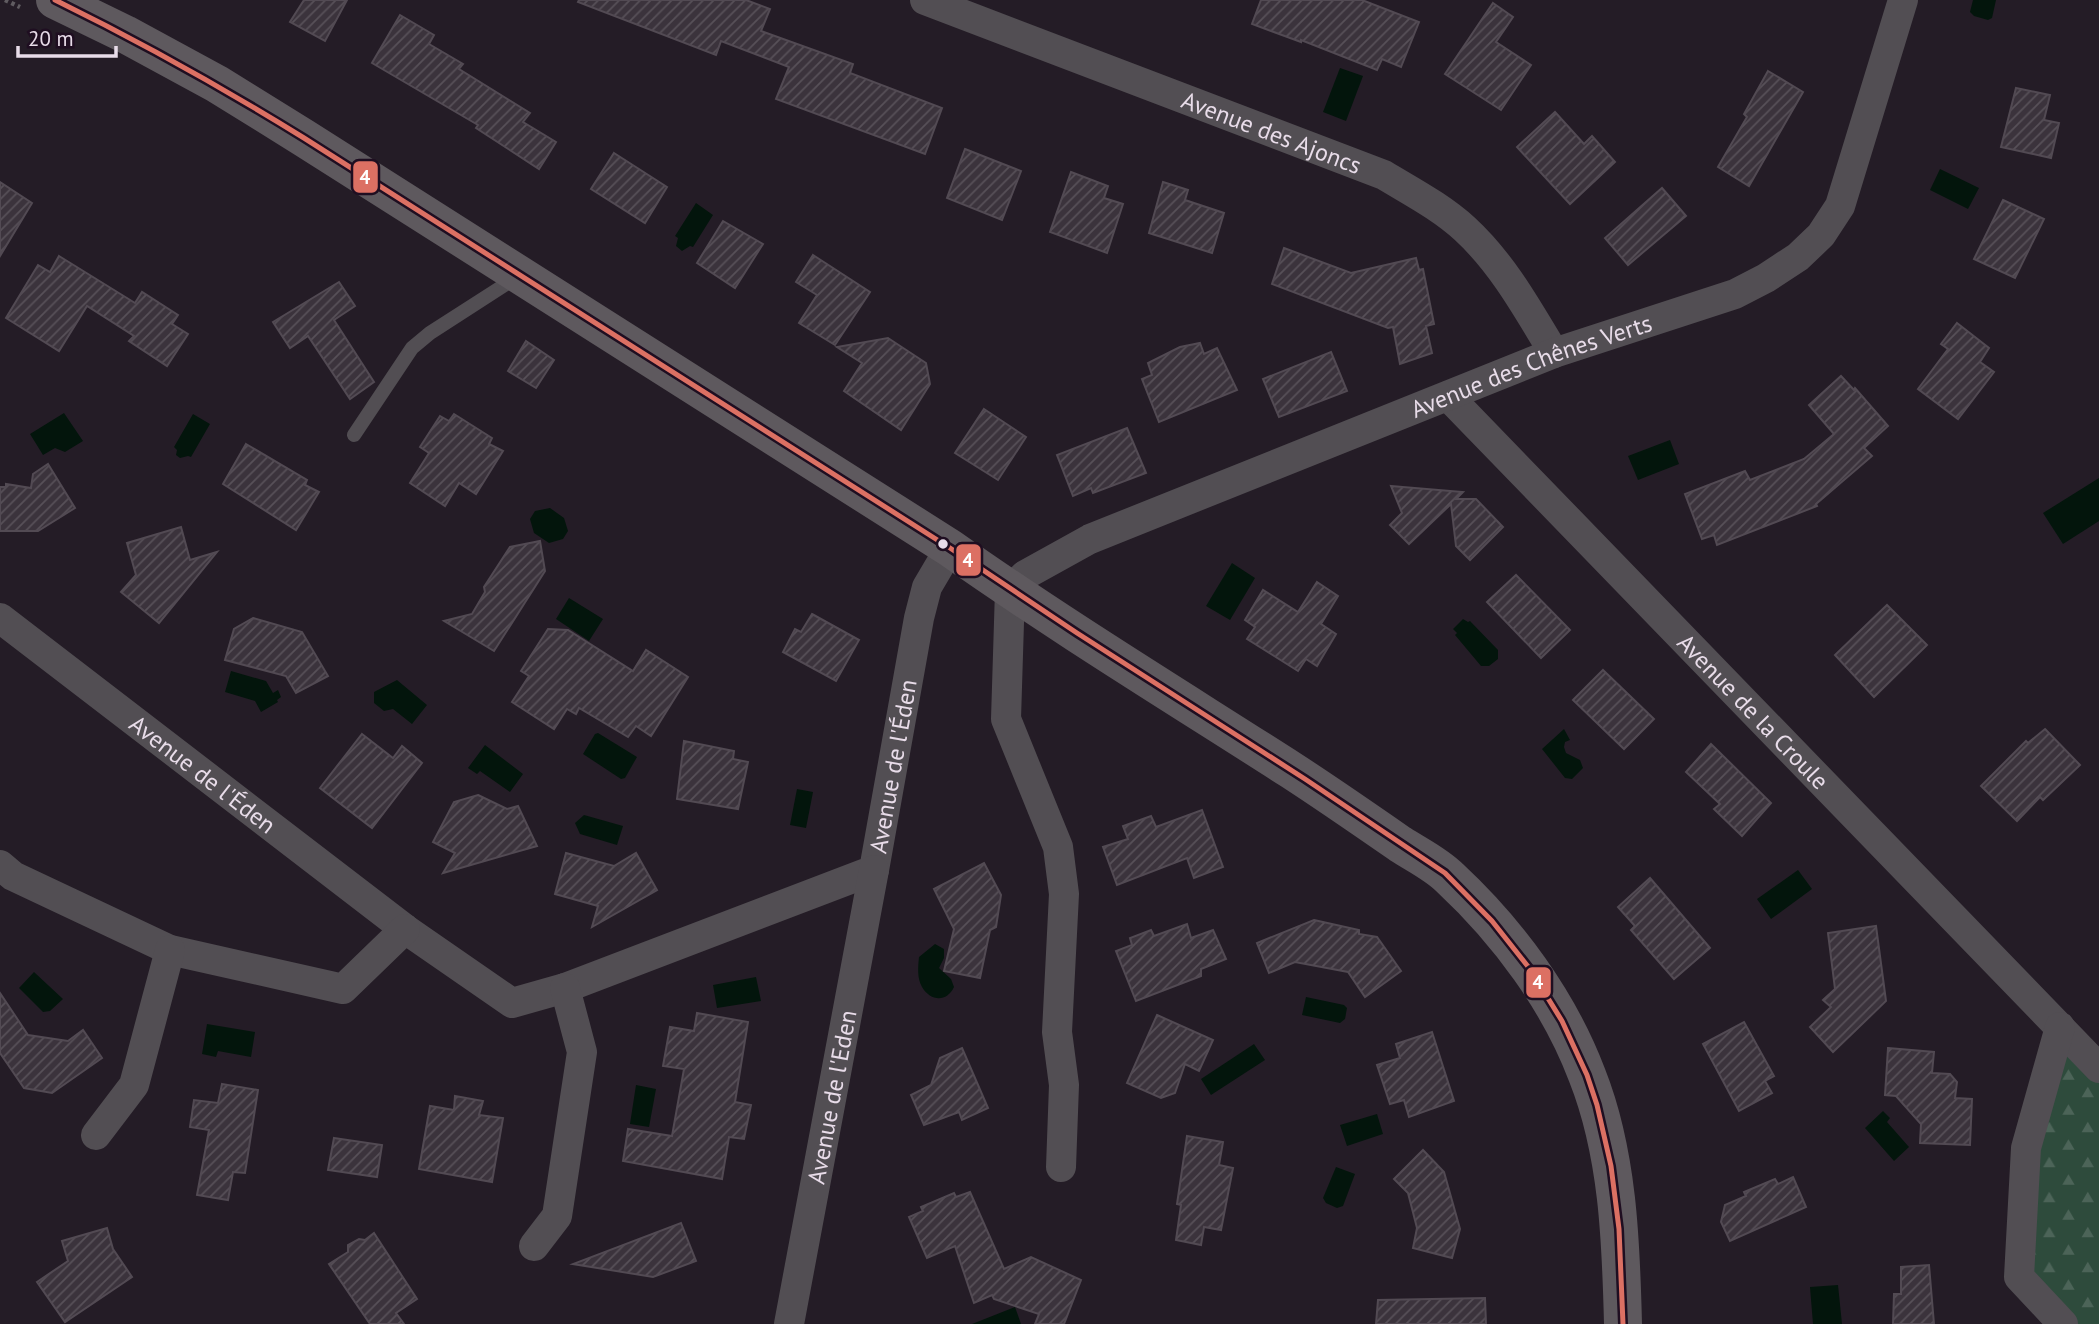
<svg xmlns="http://www.w3.org/2000/svg" width="2099" height="1324" viewBox="0 0 2099 1324" font-family="'PT Sans',sans-serif">
  <defs>
    <pattern id="forest-firs" width="22" height="20" patternUnits="userSpaceOnUse" patternTransform="scale(1.75)"><rect width="22" height="20" fill="#2e4b3c"/><path d="M5 1l3.5 6h-7zM16 11l3.5 6h-7z" fill="#4c6458"/></pattern>
    <pattern id="building-hatch" width="6" height="6" patternUnits="userSpaceOnUse" patternTransform="scale(1.75)"><rect width="6" height="6" fill="#3b333c"/><path d="M-1 1l2-2M0 6l6-6M5 7l2-2" fill="none" stroke="#575058"/></pattern>
  </defs>
  <rect width="100%" height="100%" fill="#241c26"/>
  <path fill="url(#forest-firs)" d="M2061,1033L2099,1072V1324H2066L2021,1276L2028,1149Z"/>
  <g fill="#03150c">
    <path d="M1973,0H1996L1992,18L1988,20L1974,16L1970,12Z"/>
    <path d="M1340,68L1363,76L1346,121L1323,112Z"/>
    <path d="M1940,169L1979,188L1968,209L1930,190Z"/>
    <path d="M696,203L713,215L693,247L690,246L682,251L676,246L678,238L675,236Z"/>
    <path d="M64,413L83,441L65,452L55,448L43,455L30,434Z"/>
    <path d="M193,414L210,424L191,457L188,456L180,458L176,455L177,450L174,447Z"/>
    <path d="M1670,440L1679,464L1638,480L1628,456Z"/>
    <path d="M2099,478V521L2063,544L2043,513Z"/>
    <path d="M550,508L564,518L568,531L563,539L549,543L534,533L530,519L535,511Z"/>
    <path d="M1232,563L1255,578L1230,620L1206,606Z"/>
    <path d="M569,598L603,619L589,641L556,619Z"/>
    <path d="M1463,619L1468,622L1470,621L1498,650V659L1489,666H1481L1455,635L1457,633L1453,629Z"/>
    <path d="M231,671L266,681L273,693L278,690L281,697L277,700L278,702L261,712L255,701L225,692Z"/>
    <path d="M397,680L427,705L412,724L393,709L384,711L374,703V692Z"/>
    <path d="M1564,729L1570,740L1565,742L1564,747L1566,753L1580,760L1583,768L1572,779L1565,778L1542,749Z"/>
    <path d="M598,733L637,757L625,778L621,779L583,754L595,734Z"/>
    <path d="M485,745L523,774L510,792L480,771L477,774L468,768Z"/>
    <path d="M797,789L813,792L806,828L790,825Z"/>
    <path d="M584,815L623,826L617,845L580,834L575,823Z"/>
    <path d="M1798,870L1812,889L1771,919L1757,899Z"/>
    <path d="M935,944L944,949V958L939,968L951,979L954,987C947,1002 931,1002 922,987C917,978 918,967 919,957Z"/>
    <path d="M34,972L63,999L50,1011L43,1012L19,988Z"/>
    <path d="M756,977L761,1001L717,1008L713,985Z"/>
    <path d="M1306,997L1344,1005L1347,1008L1345,1019L1340,1023L1302,1015Z"/>
    <path d="M207,1024L255,1032L251,1057L218,1051L216,1057L202,1054Z"/>
    <path d="M1254,1044L1265,1060L1211,1095L1201,1079Z"/>
    <path d="M636,1085L656,1089L649,1127L630,1124Z"/>
    <path d="M1883,1111L1890,1118L1887,1122L1909,1147L1894,1161L1865,1128Z"/>
    <path d="M1377,1114L1383,1134L1347,1146L1340,1125Z"/>
    <path d="M1336,1167L1355,1174L1343,1206L1337,1208L1326,1203L1323,1198Z"/>
    <path d="M1838,1285L1842,1324H1813L1810,1287Z"/>
    <path d="M1015,1307L1021,1324H972Z"/>
  </g>
  <g fill="url(#building-hatch)" stroke="#524a53" stroke-width="2">
    <path d="M304,0H347L325,41L290,22Z"/>
    <path d="M579,0H746L770,9L761,31L853,64L850,73L942,108L925,154L776,99L789,67L721,41L716,55L578,2Z"/>
    <path d="M1261,0H1362L1419,22L1401,67L1382,59L1377,70L1301,40V42L1252,24Z"/>
    <path d="M1493,3L1513,17L1496,42L1531,65L1501,110L1445,74Z"/>
    <path d="M400,15L434,35L429,44L463,64L459,69L530,113L523,122L556,142L539,169L476,128L478,125L372,63Z"/>
    <path d="M1768,71L1803,92L1749,186L1718,167L1747,117L1744,114Z"/>
    <path d="M2016,88L2050,95L2044,120L2059,123L2051,158L2001,147Z"/>
    <path d="M1555,112L1584,144L1592,136L1615,162L1570,204L1517,147Z"/>
    <path d="M965,149L1021,171L1002,220L947,198Z"/>
    <path d="M614,153L667,187L645,223L591,189Z"/>
    <path d="M1071,172L1108,186L1104,198L1123,204L1107,253L1050,232Z"/>
    <path d="M0,182L32,203L0,256Z"/>
    <path d="M1163,182L1188,190L1185,200L1224,213L1212,253L1149,233Z"/>
    <path d="M1662,188L1686,216L1628,265L1605,238Z"/>
    <path d="M2003,200L2044,219L2015,278L1974,259Z"/>
    <path d="M723,221L763,244L735,288L697,263Z"/>
    <path d="M1284,248L1351,273L1416,258L1419,270L1423,269L1434,324L1426,326L1432,353L1400,364L1393,327L1388,328L1272,284Z"/>
    <path d="M813,255L870,292L835,345L799,323L817,295L796,282Z"/>
    <path d="M59,256L135,303L142,292L178,315L172,324L188,334L167,366L129,341L134,336L87,306L59,351L6,318L38,265L50,272Z"/>
    <path d="M339,282L355,306L334,320L374,382L350,399L308,336L290,348L273,322Z"/>
    <path d="M1957,323L1989,348L1980,362L1994,372L1958,419L1918,389L1948,349L1941,344Z"/>
    <path d="M888,338L926,363L930,384L901,430L844,391L862,363L837,347Z"/>
    <path d="M526,341L554,360L536,388L508,371Z"/>
    <path d="M1200,343L1204,354L1217,348L1237,390L1159,422L1142,379L1152,375L1148,363L1180,347Z"/>
    <path d="M1331,352L1347,391L1279,417L1263,379Z"/>
    <path d="M1841,376L1854,390L1855,388L1888,426L1864,448L1872,456L1816,504L1817,506L1717,545L1714,535L1702,539L1685,494L1745,471L1750,480L1804,459L1834,434L1809,405Z"/>
    <path d="M984,409L1026,437L998,480L955,453Z"/>
    <path d="M454,414L492,438L489,444L503,451L476,494L459,483L445,506L410,483L429,453L420,447L440,416L449,421Z"/>
    <path d="M1127,428L1146,473L1093,493L1091,488L1073,496L1057,455Z"/>
    <path d="M246,444L307,480L305,485L319,492L296,530L223,484Z"/>
    <path d="M48,464L75,508L38,531H0V487H6V484L31,488L33,474Z"/>
    <path d="M1391,486L1463,492L1456,499H1476L1503,527L1470,560L1456,546L1451,504L1409,544L1390,525L1402,513Z"/>
    <path d="M181,527L190,560L217,552L159,623L121,592L136,575L127,543Z"/>
    <path d="M540,541L545,571L494,651L444,621L472,614L485,592L484,587L510,547Z"/>
    <path d="M1516,575L1570,630L1541,658L1487,602Z"/>
    <path d="M1317,582L1338,596L1321,624L1336,634L1317,666L1306,659L1298,671L1247,639L1255,627L1245,620L1263,590L1298,612Z"/>
    <path d="M1887,605L1927,645L1874,697L1835,655Z"/>
    <path d="M812,614L859,640L836,681L783,652L795,629L801,632Z"/>
    <path d="M253,618L302,632L328,676L296,693L286,676L225,660L234,629Z"/>
    <path d="M548,629L568,630L633,671L646,650L688,677L651,736L636,726L628,737L579,708L576,714L567,709L554,729L512,702L529,676L521,671Z"/>
    <path d="M1603,670L1654,719L1624,749L1573,700Z"/>
    <path d="M2045,729L2080,765L2043,800L2040,797L2017,821L1981,786L2026,741L2028,743Z"/>
    <path d="M362,734L393,758L402,746L422,763L372,828L320,788Z"/>
    <path d="M684,741L734,751L733,759L748,762L738,809L677,799Z"/>
    <path d="M1711,744L1771,803L1742,836L1714,809L1720,804L1686,772Z"/>
    <path d="M478,795L507,809L518,806L537,846L443,873L455,853L433,842L454,802Z"/>
    <path d="M1202,810L1223,867L1194,878L1187,858L1117,885L1103,847L1128,839L1123,826L1151,816L1156,827Z"/>
    <path d="M566,853L614,866L636,853L657,890L592,927L598,906L555,894Z"/>
    <path d="M984,863L1001,895L996,927L990,930L980,978L944,971L954,929L934,889Z"/>
    <path d="M1650,878L1710,948L1674,979L1631,930L1635,926L1618,907Z"/>
    <path d="M1314,920L1359,930V934L1377,937L1401,971L1365,997L1348,972L1295,962L1269,973L1257,943Z"/>
    <path d="M1187,924L1191,938L1213,930L1226,959L1201,969V976L1136,1001L1116,951L1132,945L1130,938L1151,930L1154,936Z"/>
    <path d="M1876,926L1886,1001L1833,1052L1810,1027L1831,1007L1823,1000L1835,989L1828,933Z"/>
    <path d="M0,993L28,1035L68,1041L83,1030L102,1058L52,1093L24,1088L0,1053Z"/>
    <path d="M697,1013L748,1022L735,1102L751,1105L744,1139L729,1137L722,1179L623,1161L628,1129L672,1136L684,1069L663,1066L670,1027L694,1031Z"/>
    <path d="M1157,1015L1213,1040L1199,1071L1185,1064L1175,1093L1161,1098L1127,1083Z"/>
    <path d="M1744,1022L1774,1076L1765,1081L1772,1093L1739,1111L1703,1044Z"/>
    <path d="M1432,1032L1454,1101L1409,1117L1404,1100L1390,1104L1377,1065L1400,1058L1396,1044Z"/>
    <path d="M962,1048L988,1108L962,1120L959,1112L924,1125L911,1095L931,1085L940,1058Z"/>
    <path d="M1888,1048L1934,1052L1932,1073L1950,1074L1957,1082L1955,1098L1972,1099L1970,1145L1920,1143L1921,1124L1896,1096L1885,1095Z"/>
    <path d="M222,1084L258,1090L245,1173L233,1172L228,1200L197,1195L209,1130L190,1127L194,1100L218,1103Z"/>
    <path d="M455,1096L483,1101L479,1115L503,1118L492,1182L419,1169L430,1106L454,1110Z"/>
    <path d="M1187,1136L1223,1142L1219,1165L1233,1168L1221,1230L1204,1227L1201,1245L1176,1240L1181,1205L1177,1204Z"/>
    <path d="M334,1138L382,1145L377,1177L328,1170Z"/>
    <path d="M1423,1150L1444,1172L1460,1229L1452,1258L1413,1248L1417,1228L1408,1193L1394,1179Z"/>
    <path d="M1793,1177L1806,1207L1730,1241L1721,1222L1725,1205L1746,1196L1744,1192L1775,1179L1778,1184Z"/>
    <path d="M970,1192L1004,1269L1031,1257L1081,1280L1064,1324H1035L1039,1314L994,1299L992,1295L974,1303L955,1246L927,1258L909,1217L923,1211L921,1207L954,1193L956,1197Z"/>
    <path d="M681,1223L696,1261L653,1277L573,1264Z"/>
    <path d="M107,1228L113,1249L132,1277L65,1322L37,1282L68,1261L62,1241Z"/>
    <path d="M374,1233L417,1299L396,1313L404,1324H370L329,1264L348,1252V1245L359,1239L365,1240Z"/>
    <path d="M1929,1265L1934,1324H1893L1894,1294H1901V1267Z"/>
    <path d="M1485,1298L1486,1324H1376L1378,1300Z"/>
  </g>
  <g fill="none" stroke-linecap="round" stroke-linejoin="round">
    <path stroke="#605c61" stroke-width="4.5" stroke-dasharray="3.5 3.5" stroke-linecap="butt" d="M5,0L20,7"/>
    <path stroke="#524e53" stroke-width="14" d="M354,435L412,348L430,333L517,277"/>
    <g stroke="#524e53" stroke-width="30">
      <path id="s1" d="M925,0L1384,175C1412,192 1441,207 1465,229C1503,264 1528,310 1554,353"/>
      <path id="s2" d="M1448,396L2099,1068"/>
      <path id="s3" d="M0,618L405,929L512,1003L565,988L874,870L919,618L927,587L950,548"/>
      <path d="M0,865L13,876L170,950L343,989L405,929"/>
      <path d="M2060,1027L2026,1148L2019,1277L2063,1324"/>
      <path d="M96,1135L134,1085L170,950"/>
      <path id="s4" d="M1061,1167L1064,1085L1057,1032L1064,894L1058,847L1006,719L1010,590L1025,575L1090,539L1554,353L1735,294L1766,278L1798,257L1821,235L1840,206L1903,0"/>
      <path d="M534,1246L557,1216L582,1052L565,988"/>
      <path id="s5" d="M789,1324L874,870"/>
    </g>
    <path stroke="#5e595e" stroke-width="38" d="M55,0L125,34L217,84L304,138L950,548C1061,626 1177,697 1291,770C1328,794 1364,819 1400,844C1417,855 1436,864 1450,878C1508,932 1559,1001 1587,1075C1618,1153 1621,1241 1623,1324"/>
    <g stroke="#1f0e21" stroke-width="10">
      <path id="bus-1" d="M55,0C141,42 223,88 304,138L950,548L1077,633L1305,779L1445,873L1492,921L1530,969L1562,1021L1587,1075L1597,1105L1611,1166L1619,1229L1623,1324"/>
    </g>
    <use href="#bus-1" stroke="#dc7063" stroke-width="5"/>
  </g>
  <circle fill="#e8dce9" stroke="#1f0e21" stroke-width="2.5" cx="943" cy="544" r="6"/>
  <g text-anchor="middle" dominant-baseline="central" stroke-width="6" stroke-linejoin="round" paint-order="stroke">
    <g font-size="24" fill="#e8dce9" stroke="#1f0e21">
      <text stroke="none"><textPath href="#s1" startOffset="371">Avenue des Ajoncs</textPath></text>
      <text stroke="none"><textPath href="#s4" startOffset="1158">Avenue des Chênes Verts</textPath></text>
      <text stroke="none"><textPath href="#s2" startOffset="439">Avenue de la Croule</textPath></text>
      <text stroke="none"><textPath href="#s3" startOffset="1132">Avenue de l'Éden</textPath></text>
      <text stroke="none"><textPath href="#s3" startOffset="256">Avenue de l'Éden</textPath></text>
      <text stroke="none"><textPath href="#s5" startOffset="231">Avenue de l'Eden</textPath></text>
    </g>
  </g>
  <g stroke="#1f0e21" stroke-width="2.5">
    <rect x="352" y="160" width="27" height="34" rx="7" fill="#dc7063"/>
    <rect x="955" y="543" width="27" height="34" rx="7" fill="#dc7063"/>
    <rect x="1525" y="966" width="27" height="33" rx="7" fill="#dc7063"/>
  </g>
  <g font-size="19" text-anchor="middle" font-weight="bold" fill="#fff">
    <text x="365" y="184">4</text>
    <text x="968" y="567">4</text>
    <text x="1538" y="989">4</text>
  </g>
  <path d="M18 46v10h98v-10" fill="none" stroke="#e8dce9" stroke-width="3.5"/>
  <text x="28" y="46" font-size="21" fill="#e8dce9" stroke="#1f0e21" stroke-width="5" paint-order="stroke">20 m</text>
</svg>
